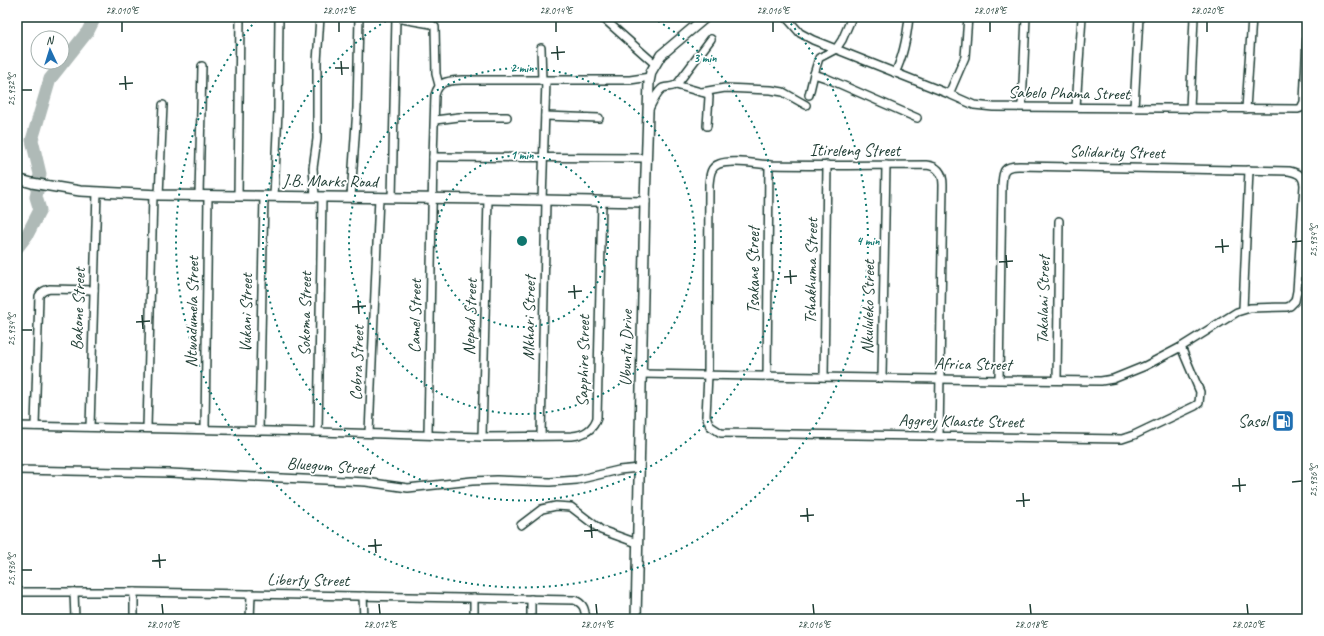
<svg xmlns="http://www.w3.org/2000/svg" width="1324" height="636" viewBox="0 0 1324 636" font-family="Caveat,sans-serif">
  <rect width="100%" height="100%" fill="#fff"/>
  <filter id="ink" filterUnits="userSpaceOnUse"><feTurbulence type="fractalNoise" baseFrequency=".025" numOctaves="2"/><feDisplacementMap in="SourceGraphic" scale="8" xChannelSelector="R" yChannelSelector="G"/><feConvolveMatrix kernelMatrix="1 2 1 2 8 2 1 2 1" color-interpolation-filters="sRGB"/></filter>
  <g filter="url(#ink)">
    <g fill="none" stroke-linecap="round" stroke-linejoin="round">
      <path stroke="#afbab7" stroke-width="13" d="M17,248L27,235L40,210L36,197L40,174L32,140L50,79L88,31L95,17"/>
      <g stroke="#1f3d34" stroke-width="10">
        <g id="street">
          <path d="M602,17L655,64"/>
          <path d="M786,17L800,33L813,40L949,94L974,105L993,107L1298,109L1301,108L1304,102L1307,36"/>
          <path d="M396,18L431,24L435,27L436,74L439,85"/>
          <path d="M541,48L542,81"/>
          <path d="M895,73C904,55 907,37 909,17"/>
          <path d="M814,74L826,78L917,118"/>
          <path d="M676,85L708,94L709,97L707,126"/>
          <path d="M702,92L725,88L771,90L783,92L806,105"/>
          <path d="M949,94L965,57L968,17"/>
          <path d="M809,95L814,74L819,58L836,49L842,40L852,17"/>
          <path d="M1022,106L1026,17"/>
          <path d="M1076,107L1082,17"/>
          <path d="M1134,108L1139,17"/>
          <path d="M1190,109L1194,17"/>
          <path d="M1246,109L1252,17"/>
          <path d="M648,111C651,105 657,91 663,88C668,86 674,88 678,83L711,39"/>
          <path d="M545,116L599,118"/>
          <path d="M435,120L459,117H507"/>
          <path d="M433,157L646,158"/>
          <path d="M159,195L163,105"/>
          <path d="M199,195L202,66"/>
          <path d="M238,196L240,17"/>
          <path d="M274,196L278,111L279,17"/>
          <path d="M315,196L313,168L317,139V62L320,17"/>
          <path d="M351,197L357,108L359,17"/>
          <path d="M392,198L396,17"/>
          <path d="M542,200L546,81"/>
          <path d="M1243,309L1249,170"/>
          <path d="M641,374L999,380L1101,381L1113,379L1145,366L1181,347L1237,312L1250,308L1287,307L1290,306L1295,301L1297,291L1304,185C1303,175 1298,173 1289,171L1019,166C1002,166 1003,172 1002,186L999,380"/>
          <path d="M767,376L769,165"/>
          <path d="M824,377L827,165"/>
          <path d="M882,377L886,165"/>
          <path d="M1057,380L1059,221"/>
          <path d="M17,426L318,432L482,437L572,436C584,435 593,430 597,418L602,201"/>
          <path d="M35,426L39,296C42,291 45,290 50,289L94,290"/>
          <path d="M90,427L97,192"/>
          <path d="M147,428L153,195"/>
          <path d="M205,429L208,196"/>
          <path d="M259,431L264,196"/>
          <path d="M318,432L322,197"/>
          <path d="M369,433L379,197"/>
          <path d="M428,434L433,157L435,95C439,80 449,81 462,80H630L650,77"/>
          <path d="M541,436L546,200"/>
          <path d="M939,436L943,185C943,173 938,166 926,165C874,165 822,166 771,165C756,164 732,159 719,164C710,167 710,176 709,184L708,375L706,416L710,426L721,433L1122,439L1134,435L1195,406L1199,403L1200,392L1181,347"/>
          <path d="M482,437L488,199"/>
          <path d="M17,470L169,473L346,481L366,482L408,488L472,481L497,480L550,482L577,480L619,470L639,468"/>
          <path d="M521,525L542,509L556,506L571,507L601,530L637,543"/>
          <path d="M17,592H134L574,600C584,603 585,610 586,619"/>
          <path d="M18,592V619"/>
          <path d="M74,592L75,619"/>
          <path d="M134,592V619"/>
          <path d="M363,596L364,619"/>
          <path d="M531,599V619"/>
          <path d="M250,619L251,594"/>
          <path d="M474,619V598"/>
        </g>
      </g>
      <g stroke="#1f3d34" stroke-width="12">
        <g id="secondary">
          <path d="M17,179L32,183L80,191L159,195L488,199L645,202"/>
          <path d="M636,619L645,202L649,82L651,72L661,55L706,17"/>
        </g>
      </g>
      <use href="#street" stroke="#fff" stroke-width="7"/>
      <use href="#secondary" stroke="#fff" stroke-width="9"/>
    </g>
  </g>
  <path fill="none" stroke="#1f3d34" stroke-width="1.5" d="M122,22V32M339,22V32M556,22V32M773,22V32M990,22V32M1207,22V32M557,46L558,60M551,53L565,52M341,61L342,75M335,68H349M125,76L126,90M119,84L133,83M22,90H32M1222,239L1223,253M1292,242L1302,241M1215,247L1229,246M1006,255L1007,268M999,262L1013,261M790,270L791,284M784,277L797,276M574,285L575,299M568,292L582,291M358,300L359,314M352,307L366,306M142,315L143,329M136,322L150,321M22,330H32M1239,478L1240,492M1292,482L1302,481M1232,486L1246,485M1023,493L1024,507M1016,501L1030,500M807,508L808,522M800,516L814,515M591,524L592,538M584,531L598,530M375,539L376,553M368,546L382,545M159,554L160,568M152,561L166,560M22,570H32M162,604L163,614M379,604L380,614M596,604L597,614M813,604L814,614M1030,604L1031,614M1247,604L1248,614"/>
  <g fill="none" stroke="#0f766e" stroke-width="2" stroke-dasharray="2 4">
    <circle cx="522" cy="241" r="86"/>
    <circle cx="522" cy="241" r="173"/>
    <path d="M653 18A259 259 0 1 1 391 18"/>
    <path d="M787 19A346 346 0 1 1 257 19"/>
  </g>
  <defs>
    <g id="fuel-square" transform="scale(1.15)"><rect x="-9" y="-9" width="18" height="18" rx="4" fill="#1f6fb2" stroke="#fff"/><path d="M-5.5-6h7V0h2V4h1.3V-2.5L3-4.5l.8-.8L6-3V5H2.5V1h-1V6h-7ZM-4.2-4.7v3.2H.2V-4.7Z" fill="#fff"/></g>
  </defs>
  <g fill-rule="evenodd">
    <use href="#fuel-square" x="1283" y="421"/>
  </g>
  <g text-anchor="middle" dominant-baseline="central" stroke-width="3.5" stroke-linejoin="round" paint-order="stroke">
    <g font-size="17" fill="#1f3d34" stroke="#fff">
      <text transform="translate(1069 93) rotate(1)">Sabelo Phama Street</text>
      <text x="855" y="150">Itireleng Street</text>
      <text transform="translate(1117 152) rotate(1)">Solidarity Street</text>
      <text transform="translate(330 181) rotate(1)">J.B. Marks Road</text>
      <text transform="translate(753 270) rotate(-90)">Tsakane Street</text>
      <text transform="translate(811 271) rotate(-89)">Tshakhuma Street</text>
      <text transform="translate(1043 300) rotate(-89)">Takalani Street</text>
      <text transform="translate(868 307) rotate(-89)">Nkululeko Street</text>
      <text transform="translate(78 309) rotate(-88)">Bakone Street</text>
      <text transform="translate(192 312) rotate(-89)">Ntwadumela Street</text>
      <text transform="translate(246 313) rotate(-89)">Vukani Street</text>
      <text transform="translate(305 314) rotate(-89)">Sokoma Street</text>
      <text transform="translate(415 316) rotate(-89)">Camel Street</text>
      <text transform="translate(470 317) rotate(-88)">Nepad Street</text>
      <text transform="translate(529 318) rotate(-89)">Mkhari Street</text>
      <text transform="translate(626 348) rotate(-89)">Ubuntu Drive</text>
      <text transform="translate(583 361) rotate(-89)">Sapphire Street</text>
      <text transform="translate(357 363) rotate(-88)">Cobra Street</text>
      <text transform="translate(973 364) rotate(1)">Africa Street</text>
      <text transform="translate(961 421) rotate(1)">Aggrey Klaaste Street</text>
      <text transform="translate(330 466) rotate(4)">Bluegum Street</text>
      <text transform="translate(308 580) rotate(1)">Liberty Street</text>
    </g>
    <g font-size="17" fill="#1f3d34" stroke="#fff" text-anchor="end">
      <text x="1268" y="421">Sasol</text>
    </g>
  </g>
  <circle cx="522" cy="241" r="6" fill="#0f766e" stroke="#fff" stroke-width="2"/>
  <g font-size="12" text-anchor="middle" font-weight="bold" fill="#0f766e" stroke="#fff" stroke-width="3.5" stroke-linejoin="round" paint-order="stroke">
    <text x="705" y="62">3 min</text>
    <text x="522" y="72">2 min</text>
    <text x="522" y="159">1 min</text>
    <text x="868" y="245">4 min</text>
  </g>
  <rect width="1324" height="636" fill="none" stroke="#fff" stroke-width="44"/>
  <g transform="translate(50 50) rotate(356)"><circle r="19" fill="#ffffff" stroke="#a5b1ae"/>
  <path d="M0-3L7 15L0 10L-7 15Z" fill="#1f6fb2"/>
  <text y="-6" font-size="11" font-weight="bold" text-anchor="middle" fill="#1f3d34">N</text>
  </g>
  <rect x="22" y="22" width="1280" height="592" fill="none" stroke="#1f3d34" stroke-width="1.5"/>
  <g font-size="10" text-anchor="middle" fill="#1f3d34">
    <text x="122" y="14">28.010°E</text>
    <text x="339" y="14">28.012°E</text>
    <text x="556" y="14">28.014°E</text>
    <text x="773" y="14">28.016°E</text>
    <text x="990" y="14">28.018°E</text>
    <text x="1207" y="14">28.020°E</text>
    <text transform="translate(11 90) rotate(-90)" y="4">25.932°S</text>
    <text transform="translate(1313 241) rotate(-90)" y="4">25.934°S</text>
    <text transform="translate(11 330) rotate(-90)" y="4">25.934°S</text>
    <text transform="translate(1313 481) rotate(-90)" y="4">25.936°S</text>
    <text transform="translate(11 570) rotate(-90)" y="4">25.936°S</text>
    <text x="163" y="628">28.010°E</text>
    <text x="380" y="628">28.012°E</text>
    <text x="597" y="628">28.014°E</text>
    <text x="814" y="628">28.016°E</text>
    <text x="1031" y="628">28.018°E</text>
    <text x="1248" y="628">28.020°E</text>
  </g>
</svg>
